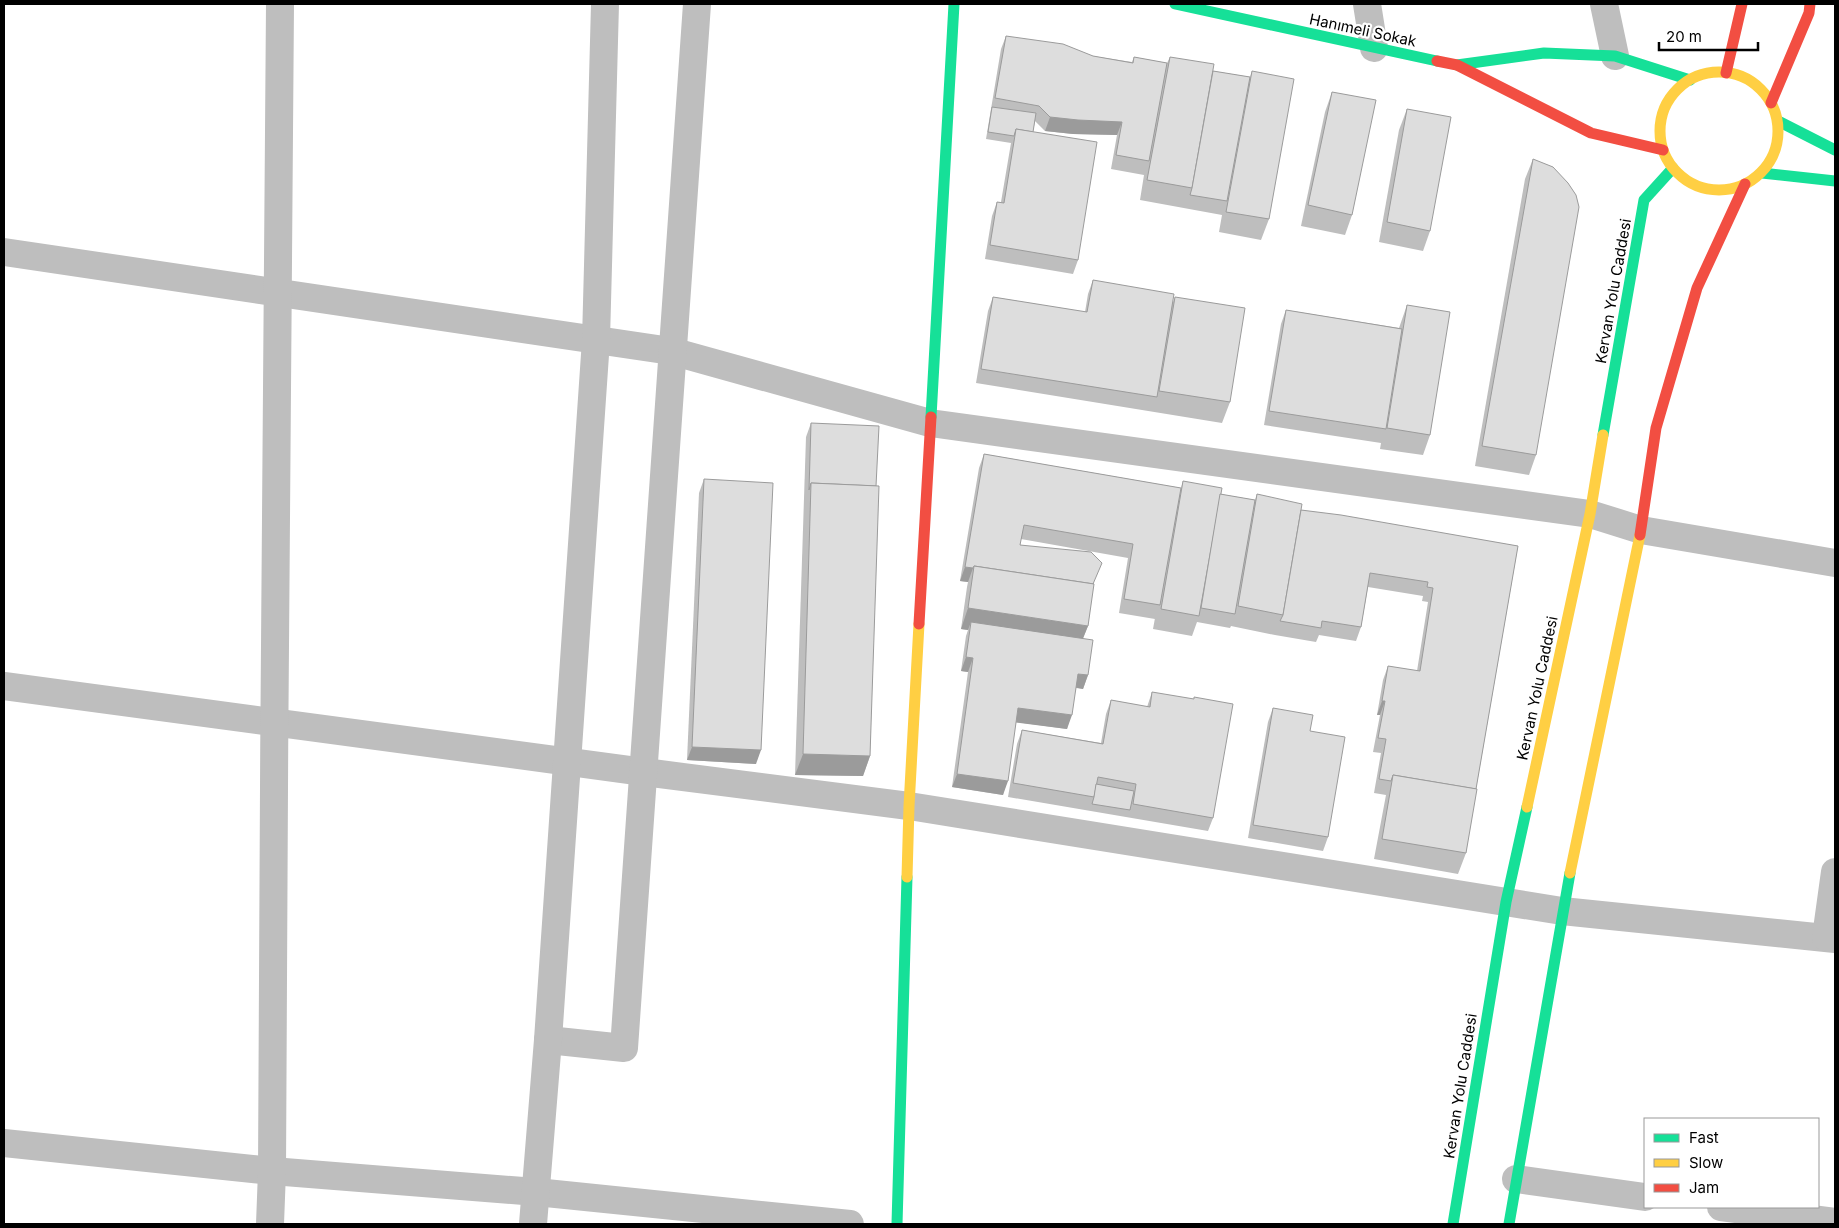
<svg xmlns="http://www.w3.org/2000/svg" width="1839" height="1228" viewBox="0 0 1839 1228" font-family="Inter,sans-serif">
  <rect width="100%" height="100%" fill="#fff"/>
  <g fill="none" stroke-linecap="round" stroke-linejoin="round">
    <g stroke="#bebebe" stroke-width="28">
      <path d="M1367,4L1374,48"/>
      <path d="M1604,4L1615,56"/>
      <path d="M4,252L671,351L930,423L1590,514L1641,530L1835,563"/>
      <path d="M4,686L644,772L909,806L1562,911L1835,939"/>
      <path d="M1826,937L1835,872"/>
      <path d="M548,1040L624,1048C650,700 671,352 697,4"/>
      <path d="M4,1143L272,1171L536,1192L850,1224"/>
      <path d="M1516,1179L1645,1197"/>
      <path d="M1721,1207L1835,1222"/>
      <path d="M270,1224L272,1171C275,782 274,393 280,4"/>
      <path d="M533,1224L548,1040L596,340L605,4"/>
    </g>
    <g stroke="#16e098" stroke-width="11">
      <path d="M1175,4L1437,61"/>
      <path d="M1457,65L1544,53L1615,56L1690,80"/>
      <path d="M1778,121L1835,150"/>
      <path d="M1762,173L1835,181"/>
      <path d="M931,417L954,4"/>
      <path d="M1603,435L1644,200L1673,168"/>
      <path d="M897,1224L907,877"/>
      <path d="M1453,1224L1506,902L1527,807"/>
      <path d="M1509,1224L1570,873"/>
    </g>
    <g stroke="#ffcf43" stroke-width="11">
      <circle cx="1719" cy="131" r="59"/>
      <path d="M1527,807L1590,514L1603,435"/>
      <path d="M1570,873L1640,535"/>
      <path d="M907,877L909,806L919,624"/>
    </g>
    <g stroke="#f24e42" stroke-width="11">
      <path d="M1437,61L1457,65L1591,133L1663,150"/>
      <path d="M1726,73L1742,4"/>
      <path d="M1771,103L1809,13L1810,4"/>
      <path d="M1640,535L1656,428L1697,288L1745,184"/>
      <path d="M919,624L931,417"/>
    </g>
  </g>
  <g fill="#bebebe">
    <path d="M1006,36L1093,56L1132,62L1134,57L1167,63L1170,57L1213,71L1250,77L1252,71L1269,219L1261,240L1219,232L1222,215L1140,200L1144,175L1111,169L1117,135L1073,134L1045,131L1035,121L1033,132L1078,260L1073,274L985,259L992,216L997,202H1001L1011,143L986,139L1001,49Z"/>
    <path d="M1332,92L1352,215L1345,235L1301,226L1325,112Z"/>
    <path d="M1407,109L1430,231L1423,251L1379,242L1399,130Z"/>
    <path d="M1533,159L1536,455L1529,475L1475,466L1525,179Z"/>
    <path d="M1093,280L1173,302L1175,297L1230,402L1222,423L976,383L988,311L993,297L1085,312L1088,294Z"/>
    <path d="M1407,305L1430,435L1423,455L1380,449L1381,443L1264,425L1281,324L1286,310L1399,328Z"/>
    <path d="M811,423L876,486L870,756L863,776L795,775L806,437Z"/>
    <path d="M984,454L1181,488L1183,481L1220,494L1255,500L1257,494L1301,510L1518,546L1476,789L1466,853L1458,874L1374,859L1386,795L1374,793L1381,753L1373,752L1380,715H1377L1383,680L1388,666L1417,671L1428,602L1422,601L1423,596L1368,587L1361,627L1356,641L1319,635L1316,642L1275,635L1231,626L1230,628L1197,622L1192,636L1153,629L1155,618V619L1119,613L1128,558L1021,539L1020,545L1093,586L1088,626L1083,638L1088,675L1083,689L1076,688L1067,729L1016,722L1003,795L952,787L968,672L961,671L966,636L968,630L961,629L967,587L968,582L960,581L979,468Z"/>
    <path d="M704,479L756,764L687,760L699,493Z"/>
    <path d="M1152,692L1213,818L1208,831L1008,797L1017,744L1022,730L1101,743L1106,714L1111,700L1147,707Z"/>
    <path d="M1273,708L1310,731L1328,837L1323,851L1248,838L1268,722Z"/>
  </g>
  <g fill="#9b9b9b">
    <path d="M1050,117L1122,122L1117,135L1073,134L1045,131Z"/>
    <path d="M965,567L973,568L968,582L960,581Z"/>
    <path d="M968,608L1088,626L1080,646L971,622L968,630L961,629Z"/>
    <path d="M966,657L973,658L968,672L961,671Z"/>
    <path d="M1078,674L1088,675L1083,689L1073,687Z"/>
    <path d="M1382,701H1385L1380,715H1377Z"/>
    <path d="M1018,708L1072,715L1067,729L1013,722Z"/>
    <path d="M692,747L761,750L756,764L687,760Z"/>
    <path d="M803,754L870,756L863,776L795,775Z"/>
    <path d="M957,774L1008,781L1003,795L952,787Z"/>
  </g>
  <g fill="#ddd" stroke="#9b9b9b">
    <path d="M1006,36L1063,44L1093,56L1133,63L1134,57L1167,63L1149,161L1116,155L1122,122L1078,120L1050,117L1039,106L995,98Z"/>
    <path d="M1170,57L1214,64L1192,188L1147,180Z"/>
    <path d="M1213,71L1250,77L1227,201L1190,195L1192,188Z"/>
    <path d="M1252,71L1294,79L1269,219L1226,212Z"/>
    <path d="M1332,92L1376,100L1352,215L1308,205Z"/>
    <path d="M992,107L1036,113L1033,132L1016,129L1014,136L988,132Z"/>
    <path d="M1407,109L1451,117L1430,231L1387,222Z"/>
    <path d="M1016,129L1097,142L1078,260L990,245L997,202L1004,203Z"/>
    <path d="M1533,159L1553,167L1568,183L1576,195L1579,207L1536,455L1482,446Z"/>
    <path d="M1093,280L1174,294L1157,397L981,369L993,297L1087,312Z"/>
    <path d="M1175,297L1245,308L1230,402L1159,391Z"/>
    <path d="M1407,305L1450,312L1430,435L1387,428Z"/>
    <path d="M1286,310L1402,329L1386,429L1269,411Z"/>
    <path d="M811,423L879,426L876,486L811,483L809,490Z"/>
    <path d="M984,454L1181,488L1160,605L1124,599L1133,544L1024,525L1020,545L1091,552L1102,563L1093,584H1094L974,566L973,568L965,567Z"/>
    <path d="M704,479L773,483L761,750L692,747Z"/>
    <path d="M1183,481L1222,488L1199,616L1161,609Z"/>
    <path d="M811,483L879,486L870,756L803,754Z"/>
    <path d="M1220,494L1255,500L1235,614L1201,608Z"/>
    <path d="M1257,494L1302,504L1283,615L1238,606Z"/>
    <path d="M1301,510L1341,515L1518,546L1476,789L1393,775L1391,781L1379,779L1386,739L1378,738L1385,701H1382L1388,666L1420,671L1433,588L1427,587L1428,582L1370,573L1361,627L1322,621L1321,628L1280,621L1283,615Z"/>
    <path d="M974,566L1094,584L1088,626L968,608Z"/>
    <path d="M971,622L1093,640L1088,675L1078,674L1072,715L1018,708L1008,781L957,774L973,658L966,657Z"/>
    <path d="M1152,692L1194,699V697L1233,704L1213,818L1133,804L1136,784L1098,777L1094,797L1013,783L1022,730L1103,744L1111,700L1150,707Z"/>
    <path d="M1273,708L1313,715L1310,731L1345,737L1328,837L1253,825Z"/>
    <path d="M1393,775L1477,789L1466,853L1382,839Z"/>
    <path d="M1096,784L1134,791L1130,810L1092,804L1094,797Z"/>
  </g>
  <g text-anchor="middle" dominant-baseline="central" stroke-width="4.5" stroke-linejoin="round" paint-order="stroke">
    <g font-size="15" fill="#000" stroke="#fff">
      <text transform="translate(1363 30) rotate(12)">Hanımeli Sokak</text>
      <text transform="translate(1613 291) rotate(-80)">Kervan Yolu Caddesi</text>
      <text transform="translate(1537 688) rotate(-78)">Kervan Yolu Caddesi</text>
      <text transform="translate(1460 1086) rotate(-81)">Kervan Yolu Caddesi</text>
    </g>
  </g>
  <rect width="1839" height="1228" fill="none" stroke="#000000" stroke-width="10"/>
  <rect x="1644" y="1118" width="175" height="90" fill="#ffffff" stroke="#999999"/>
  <rect x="1654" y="1134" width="25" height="8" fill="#16e098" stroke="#999999"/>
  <text x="1689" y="1143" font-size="15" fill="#000000">Fast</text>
  <rect x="1654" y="1159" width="25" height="8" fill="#ffcf43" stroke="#999999"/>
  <text x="1689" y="1168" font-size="15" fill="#000000">Slow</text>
  <rect x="1654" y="1184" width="25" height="8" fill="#f24e42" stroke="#999999"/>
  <text x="1689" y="1193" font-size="15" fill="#000000">Jam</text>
  <path d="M1659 42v8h99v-8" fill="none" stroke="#000000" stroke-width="2.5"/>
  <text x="1666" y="42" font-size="15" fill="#000000" stroke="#ffffff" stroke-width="4" paint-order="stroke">20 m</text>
</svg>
